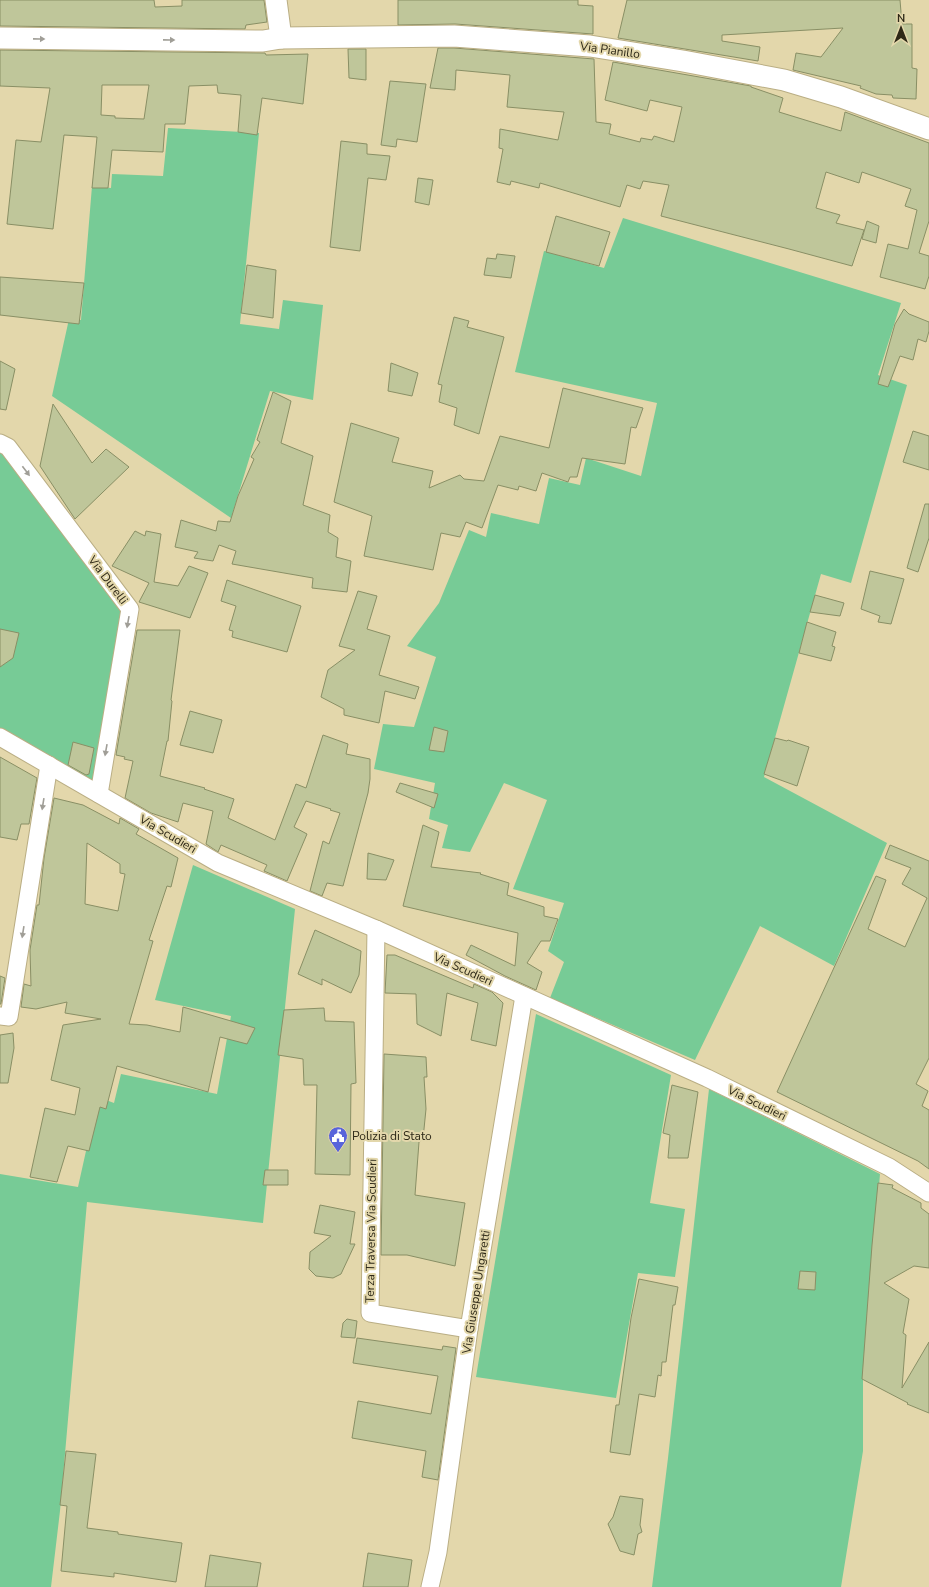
<svg xmlns="http://www.w3.org/2000/svg" width="929" height="1587" viewBox="0 0 929 1587" font-family="'Nunito Sans',sans-serif">
  <rect width="100%" height="100%" fill="#e3d7ab"/>
  <g fill="#77cb96">
    <path d="M168,128L259,133L240,324L279,329L283,300L323,305L313,400L270,391L231,518L52,396L69,319L81,320L92,186L111,188L112,174L163,176Z"/>
    <path d="M623,218L901,303L878,375L907,385L851,583L821,574L764,777L887,843L834,966L760,926L695,1060L550,998L564,962L548,951L564,903L513,889L547,800L504,783L470,852L442,848L448,825L429,819L435,783L374,769L383,724L414,727L436,657L407,646L439,603L469,530L486,537L491,513L539,524L549,478L580,485L586,458L641,476L657,403L515,372L544,251L604,268Z"/>
    <path d="M0,452L6,454L124,610L94,783L0,729Z"/>
    <path d="M193,865L295,909L263,1223L87,1202L60,1511L51,1587H0V1174L78,1187L98,1097L114,1103L121,1074L217,1094L231,1016L155,1000Z"/>
    <path d="M536,1014L671,1075L650,1203L685,1209L675,1277L638,1273L616,1398L476,1377Z"/>
    <path d="M709,1089L880,1174L863,1379V1451L841,1587H652L668,1458Z"/>
  </g>
  <g fill="#bfc69a" stroke="#898f65" fill-rule="evenodd">
    <path d="M0,0H154L155,7L182,6V0H264L267,22L246,25L245,29L0,26Z"/>
    <path d="M398,0H578V5L593,6V34L455,24L398,25Z"/>
    <path d="M627,0H900L902,24H912V68L917,69L916,99L893,98L892,95L876,94L860,88L861,86L793,70L796,53L821,57L843,28L722,35V41L760,47L758,61L618,38Z"/>
    <path d="M438,48H454L594,59L596,122L611,124L609,134L640,142L641,138L652,140L654,136L674,142L682,107L650,100L647,111L605,100L613,62L751,86V87L783,98L779,112L841,131L845,112L929,143V221L919,253L929,256V276L925,289L880,277L888,244L908,249L917,210L905,206L911,189L862,172L859,183L826,172L816,208L840,215L836,223L864,230L852,266L789,249L661,216L669,185L643,181L640,189L627,185L620,207L540,183L539,188L511,181L510,185L497,182L503,149L499,148L500,129L558,140L564,112L507,107L510,75L456,70L455,90L430,88Z"/>
    <path d="M348,49H366V80L349,78Z"/>
    <path d="M0,50L265,53L266,55L308,54L303,104L262,98L257,135L238,132L241,95L218,93L217,85L189,86L185,124H165L163,152L112,150L108,188H92L97,137L64,135L53,229L7,224L16,140L41,142L50,88L0,86ZM102,85H149L144,119L115,118V116L101,115Z"/>
    <path d="M390,81L426,84L417,142L397,139L396,147L381,145Z"/>
    <path d="M341,141L367,144V154L390,156L386,180L368,178L360,251L330,247Z"/>
    <path d="M418,178L433,180L429,205L415,202Z"/>
    <path d="M556,216L610,232L599,266L546,252Z"/>
    <path d="M867,221L879,226L876,243L862,239Z"/>
    <path d="M497,254L515,256L511,278L484,275L487,258L496,259Z"/>
    <path d="M247,265L276,270L273,318L241,313Z"/>
    <path d="M0,277L84,283L79,324L0,315Z"/>
    <path d="M904,309L909,314L929,322V331L926,342L918,339L913,360L900,356L888,387L878,384L895,324Z"/>
    <path d="M454,317L469,321L467,327L504,337L479,434L454,425L457,408L439,402L442,385L438,384Z"/>
    <path d="M0,361L15,369L6,410L0,409Z"/>
    <path d="M391,363L418,373L412,396L388,391Z"/>
    <path d="M563,388L643,408L636,428L631,427L625,464L582,458L577,477H570L568,482L542,473L536,491L519,486L518,490L498,485L482,528L466,522L460,537L441,533L433,570L364,556L372,516L334,502L351,423L399,438L392,462L433,471L429,488L460,475L464,479L484,481L500,436L549,448Z"/>
    <path d="M273,392L291,401L281,443L313,456L303,505L330,515L328,532L338,538L336,557L351,561L347,592L312,588L313,578L232,564L236,551L219,545L213,561L194,558L198,552L175,547L181,520L216,531L218,521L230,522L238,496L254,459L251,457L260,442L257,440Z"/>
    <path d="M53,404L92,463L106,449L129,467L75,519L40,466Z"/>
    <path d="M913,431L929,436V470L903,462Z"/>
    <path d="M925,504H929V538L918,572L907,568Z"/>
    <path d="M135,531L145,536L146,531L161,534L154,582L178,586L189,566L208,573L190,618L139,602L149,583L112,566Z"/>
    <path d="M870,571L904,579L891,624L878,622L880,616L861,609Z"/>
    <path d="M227,580L301,606L287,652L232,637L233,631L229,630L236,606L221,601Z"/>
    <path d="M358,591L377,596L367,629L390,636L379,675L419,687L415,699L385,691L379,723L344,715V709L321,697L328,670L355,650L339,646Z"/>
    <path d="M815,595L844,603L840,616L810,612Z"/>
    <path d="M807,622L836,632L832,646L835,647L831,661L799,653Z"/>
    <path d="M0,629L19,633L13,658L0,667Z"/>
    <path d="M137,630H180L171,700L172,701L168,741H167L160,776L205,788L204,789L234,799L228,818L275,840L296,784L306,788L323,735L348,744L346,754L370,759V779L368,793L343,886L327,883L322,896L310,891L323,841L329,844L340,813L330,810L331,809L306,801L294,827L307,834L287,881L264,871L267,865L221,845L218,852L206,844L213,811L183,803L178,822L151,813L125,798L133,761L124,759L125,757L116,755Z"/>
    <path d="M190,711L222,720L213,753L180,745Z"/>
    <path d="M434,727L448,731L444,752L429,750Z"/>
    <path d="M775,738L787,741L788,740L809,747L797,786L764,774Z"/>
    <path d="M73,742L94,748L89,774L86,775L68,765Z"/>
    <path d="M0,757L37,778L29,824H21L17,840L0,837Z"/>
    <path d="M400,783L438,794L434,808L396,792Z"/>
    <path d="M54,798L83,805L119,824L120,818L139,829L136,834L178,858L171,887L167,886L149,940L153,941L129,1024L147,1025L180,1032L183,1007L255,1028L247,1044L220,1037L208,1092L117,1066L106,1109L100,1107L89,1151L68,1146L57,1182L30,1177L45,1108L75,1115L80,1088L51,1080L63,1025L101,1019L65,1013L67,1002L36,1009L21,1007L24,984L31,986L30,950L37,905H39L44,858ZM87,843L120,864V873L125,874L118,911L85,904Z"/>
    <path d="M423,825L439,832L431,867L481,873L480,874L509,883L507,895L544,907V916L558,919L550,941H541L527,963L542,972L536,990L505,976L466,955L471,945L515,966L518,933L403,906Z"/>
    <path d="M890,845L929,861V1058L916,1084L928,1091L922,1106L929,1110V1169L918,1161L777,1092L876,876L886,880L868,929L905,947L927,898L902,884L911,868L885,858Z"/>
    <path d="M368,853L394,860L386,880L367,879Z"/>
    <path d="M315,930L361,951L359,975L351,993L322,979V985L298,974Z"/>
    <path d="M387,955H395L473,988L474,984L492,992L503,1003L496,1046L471,1040L478,1003L447,993L441,1036L417,1024L416,994L385,993Z"/>
    <path d="M0,976L5,978L1,1004H0Z"/>
    <path d="M324,1008L325,1021L354,1022L356,1083L351,1084L350,1175L315,1174L317,1085H304L303,1059L278,1055L284,1010Z"/>
    <path d="M13,1033L14,1048L8,1083H0V1035Z"/>
    <path d="M384,1054L426,1057L427,1077H424L426,1109L423,1139L419,1142L415,1195L465,1203L455,1266L407,1255H381Z"/>
    <path d="M672,1085L698,1092L688,1158H668L670,1135L663,1133Z"/>
    <path d="M265,1170H288V1185H263Z"/>
    <path d="M878,1183L893,1185L892,1188L921,1203V1208L929,1214V1268L914,1266L884,1283L909,1299L903,1333L906,1335L902,1388L929,1342V1413L907,1404L908,1403L862,1379L872,1245Z"/>
    <path d="M320,1205L355,1212L350,1244H355L341,1274L333,1278L316,1276L309,1269L310,1252L331,1236L314,1233Z"/>
    <path d="M800,1271L816,1272L815,1290L798,1289Z"/>
    <path d="M639,1279L678,1287L675,1305H673L666,1362H662L661,1376L658,1375L655,1397L639,1394L630,1455L610,1452L616,1405H619L631,1318Z"/>
    <path d="M347,1319L357,1321L355,1338L341,1337L343,1323Z"/>
    <path d="M357,1338L442,1350L443,1346L456,1348L438,1480L422,1477L426,1451L352,1438L358,1401L431,1414L438,1376L353,1363Z"/>
    <path d="M66,1451L96,1454L87,1528L118,1532V1534L182,1543L176,1582L114,1573V1577L61,1571L67,1506L60,1505Z"/>
    <path d="M620,1496L643,1499L640,1525L642,1532L638,1534L634,1555L620,1551L608,1524L613,1517Z"/>
    <path d="M368,1553L412,1560L408,1587H363Z"/>
    <path d="M210,1555L261,1563L257,1587H205Z"/>
  </g>
  <g fill="none" stroke-linecap="round" stroke-linejoin="round">
    <g stroke="#baae84" stroke-width="19">
      <g id="minor">
        <path d="M0,443L8,447L130,609L99,794"/>
        <path d="M0,737L218,863L376,929L707,1078L889,1167L929,1193"/>
        <path d="M376,929L370,1313L469,1329"/>
        <path d="M0,1016L9,1017L49,765"/>
        <path d="M430,1587L438,1552L469,1329L524,996"/>
      </g>
    </g>
    <g stroke="#baae84" stroke-width="23">
      <g id="tertiary">
        <path d="M276,0L281,38"/>
        <path d="M0,38L263,41L281,38L454,36L590,46L683,61L784,80L841,97L929,129"/>
      </g>
    </g>
    <use href="#minor" stroke="#fff" stroke-width="17"/>
    <use href="#tertiary" stroke="#fff" stroke-width="21"/>
  </g>
  <defs><path id="oneway-solid" d="M-6-.8H1V-3.2L6.5 0L1 3.2V.8H-6Z"/></defs>
  <g fill="#a09e97">
    <use href="#oneway-solid" transform="translate(39 39) rotate(1)"/>
    <use href="#oneway-solid" transform="translate(169 40) rotate(1)"/>
    <use href="#oneway-solid" transform="translate(26 471) rotate(53)"/>
    <use href="#oneway-solid" transform="translate(128 622) rotate(100)"/>
    <use href="#oneway-solid" transform="translate(106 750) rotate(100)"/>
    <use href="#oneway-solid" transform="translate(43 804) rotate(99)"/>
    <use href="#oneway-solid" transform="translate(23 932) rotate(99)"/>
  </g>
  <defs>
    <g id="civic-pin" transform="scale(1)"><path d="M0 17L-7.5 6A9.5 9.5 0 1 1 7.5 6Z" fill="#5864db" stroke="#e3d7ab"/><path d="M-.6-6.5H3V-4.5H.6V-3L4-1V1h2V6H-6V1h2V-1L-.6-3ZM-1.2 2.5V6h2.4V2.5Z" fill="#fff"/></g>
  </defs>
  <g fill-rule="evenodd">
    <use href="#civic-pin" x="338" y="1136"/>
  </g>
  <g text-anchor="middle" dominant-baseline="central" stroke-width="4" stroke-linejoin="round" paint-order="stroke">
    <g font-size="12" fill="#2d2817" stroke="#e3d7ab">
      <text transform="translate(610 50) rotate(8)">Via Pianillo</text>
      <text transform="translate(108 580) rotate(53)">Via Durelli</text>
      <text transform="translate(168 834) rotate(30)">Via Scudieri</text>
      <text transform="translate(463 969) rotate(24)">Via Scudieri</text>
      <text transform="translate(757 1103) rotate(26)">Via Scudieri</text>
      <text transform="translate(371 1231) rotate(-89)">Terza Traversa Via Scudieri</text>
      <text transform="translate(476 1292) rotate(-81)">Via Giuseppe Ungaretti</text>
    </g>
    <g font-size="12" fill="#2d2817" stroke="#e3d7ab" text-anchor="start">
      <text x="352" y="1136">Polizia di Stato</text>
    </g>
  </g>
  <g transform="translate(901 28)" stroke="#e3d7ab" stroke-width="3" paint-order="stroke">
  <path d="M0-3L7 15L0 10L-7 15Z" fill="#2d2817"/>
  <text y="-6" font-size="11" font-weight="bold" text-anchor="middle" fill="#2d2817">N</text>
  </g>
</svg>
